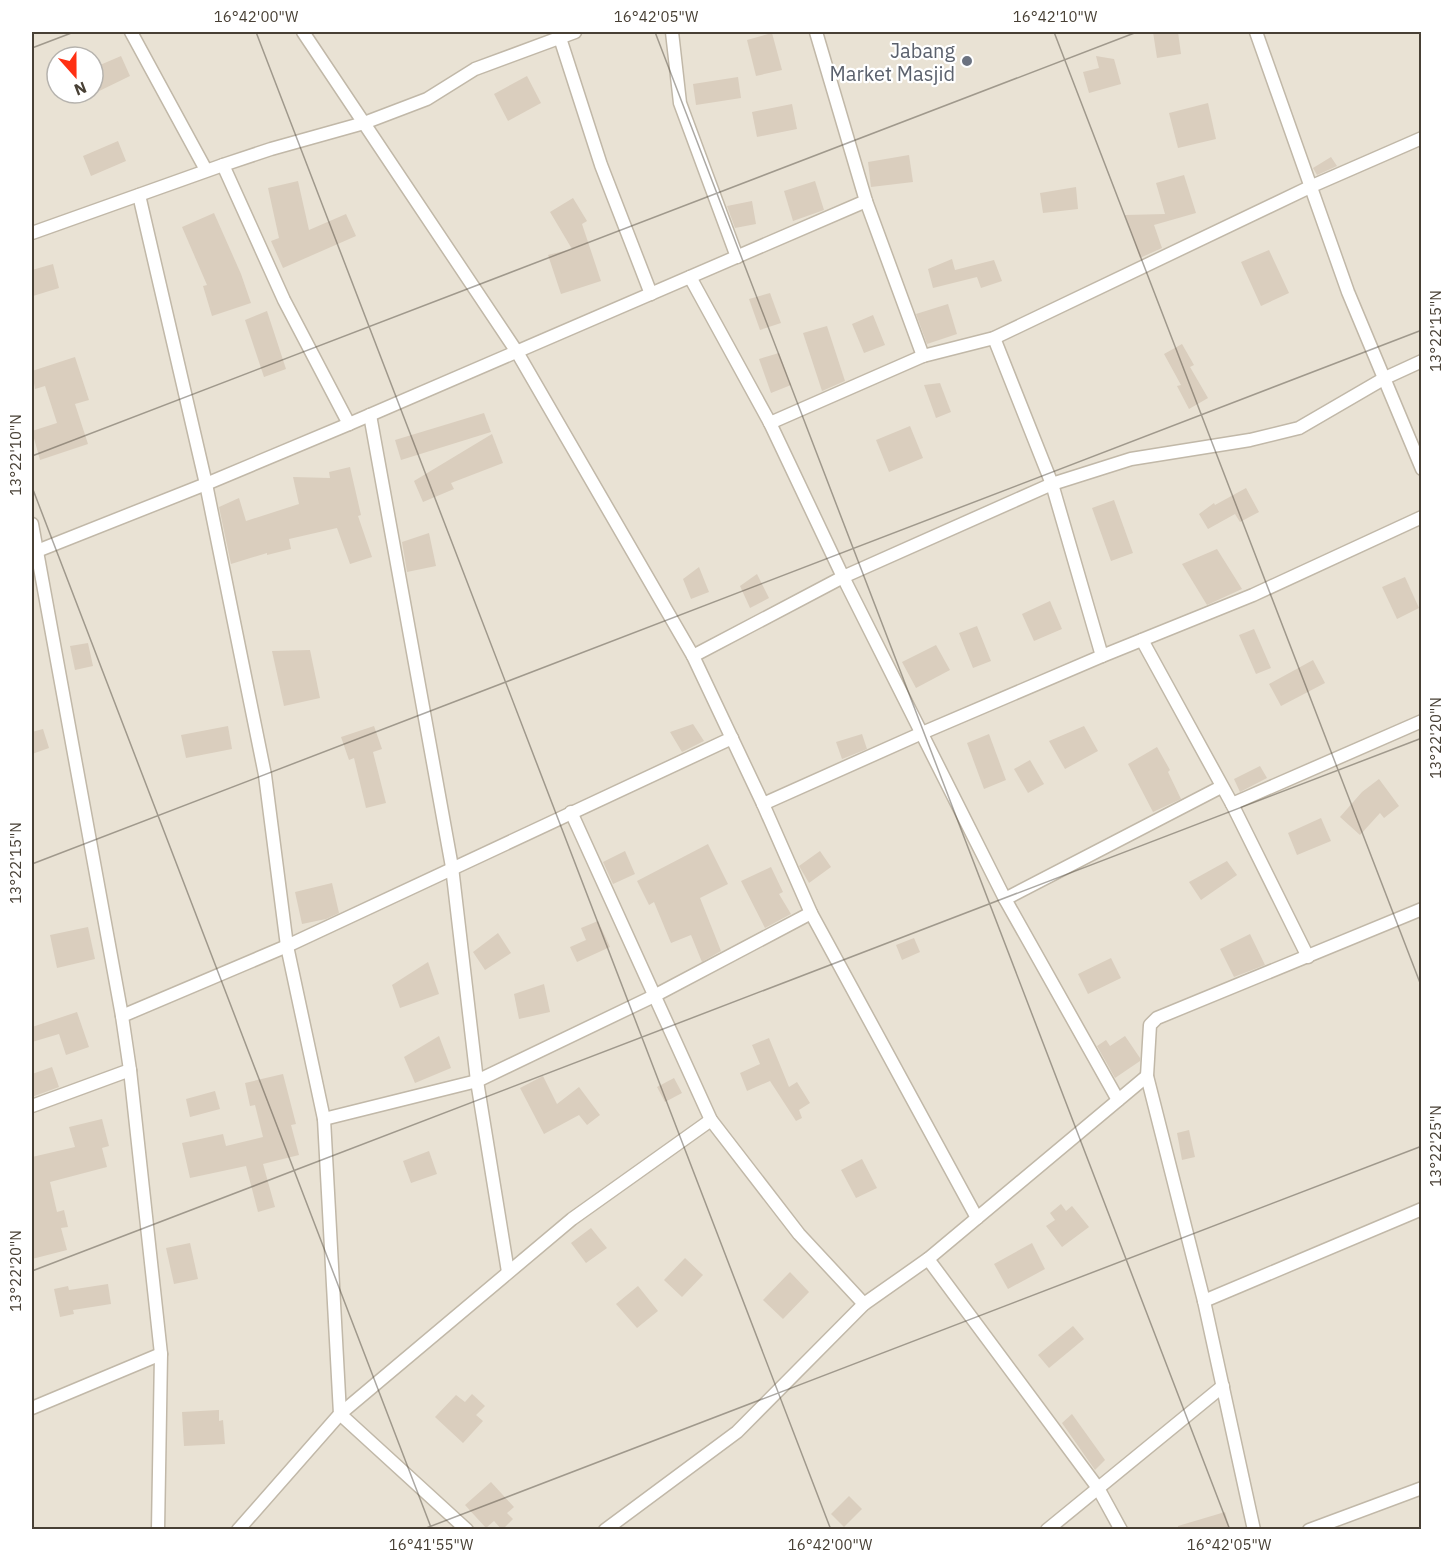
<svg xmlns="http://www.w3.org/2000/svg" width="1453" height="1561" viewBox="0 0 1453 1561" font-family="'IBM Plex Sans',sans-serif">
  <rect width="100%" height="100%" fill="#f5f0e7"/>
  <path fill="#e9e2d4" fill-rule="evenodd" d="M32,32H1421V1529H32ZM57,57H93V93H57Z"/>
  <g fill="#dacebe">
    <path d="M1153,32H1178L1181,54L1157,58Z"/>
    <path d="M772,33L782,70L756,76L747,40Z"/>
    <path d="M121,56L130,76L93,94V68Z"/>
    <path d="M1096,56L1114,59L1121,84L1089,93L1083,72L1099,68Z"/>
    <path d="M527,76L541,103L508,121L494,94Z"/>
    <path d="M738,77L741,98L696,105L693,84Z"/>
    <path d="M1208,103L1216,139L1178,148L1169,113Z"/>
    <path d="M792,104L797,129L757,137L752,112Z"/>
    <path d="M118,141L126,161L91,176L83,156Z"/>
    <path d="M909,155L913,182L871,187L868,162Z"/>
    <path d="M1331,157L1337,166L1317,175L1313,168Z"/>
    <path d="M1184,175L1196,213L1154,225L1162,248L1140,258L1125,215L1165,214L1156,183Z"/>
    <path d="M298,181L309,230L346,214L356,236L283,268L271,241L279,238L268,188Z"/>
    <path d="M815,181L824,210L793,221L784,191Z"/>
    <path d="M1076,187L1078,209L1043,213L1040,193Z"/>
    <path d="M573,198L587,221L582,224L601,281L561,294L548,255L572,249L550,212Z"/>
    <path d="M752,201L756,224L735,228L727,206Z"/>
    <path d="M214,213L241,274L251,303L212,316L203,286L207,285L182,227Z"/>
    <path d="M1269,250L1289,293L1261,306L1241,262Z"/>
    <path d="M952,259L955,270L994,260L1002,281L981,288L977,277L933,288L928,269Z"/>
    <path d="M53,264L59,288L33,296L32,270Z"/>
    <path d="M770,293L781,323L760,330L749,299Z"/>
    <path d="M948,304L957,334L927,344L916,314Z"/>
    <path d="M267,311L286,369L264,377L245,320Z"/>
    <path d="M873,315L885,345L864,353L852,324Z"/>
    <path d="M827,326L845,381L822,391L803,333Z"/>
    <path d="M1182,344L1194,365L1190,367L1208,398L1189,409L1177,386L1181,385L1164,354Z"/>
    <path d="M779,353L791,385L771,393L759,359Z"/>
    <path d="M75,357L89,400L75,404L88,444L40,460L32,431L57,423L45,386L35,389L32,371Z"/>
    <path d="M940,383L951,412L936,418L924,385Z"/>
    <path d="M484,413L491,432L401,460L395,440Z"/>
    <path d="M910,426L923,458L889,472L876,440Z"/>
    <path d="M492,434L503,463L451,483L454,489L423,502L414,481Z"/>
    <path d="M350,467L361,515L358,516L372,557L350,564L337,528L289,539L291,549L267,555V553L231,564L219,507L239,498L246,521L299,504L293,477L330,478L329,472Z"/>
    <path d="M1246,488L1259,512L1240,522L1235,514L1208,529L1199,514L1214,503L1215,505Z"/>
    <path d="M1114,500L1133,553L1111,561L1092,508Z"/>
    <path d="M429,533L436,566L407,572L402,542Z"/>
    <path d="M1217,549L1242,589L1207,605L1182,564Z"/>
    <path d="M699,567L709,592L691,599L683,579Z"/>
    <path d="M757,574L769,598L750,608L740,586Z"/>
    <path d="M1405,577L1419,608L1397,619L1382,587Z"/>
    <path d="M1050,601L1062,629L1034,641L1022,614Z"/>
    <path d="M977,626L991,661L973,668L959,633Z"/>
    <path d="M1254,629L1271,668L1256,674L1239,635Z"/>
    <path d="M88,643L93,666L75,670L70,646Z"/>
    <path d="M936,645L950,670L916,688L902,662Z"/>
    <path d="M310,650L320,698L284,706L272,651Z"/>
    <path d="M1313,660L1325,683L1281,706L1269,684Z"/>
    <path d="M693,724L704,741L682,752L670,732Z"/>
    <path d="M228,726L232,749L186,758L181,735Z"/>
    <path d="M374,726L382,749L373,752L386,803L366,808L354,758L349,760L341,737Z"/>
    <path d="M1084,726L1098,751L1065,769L1049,741Z"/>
    <path d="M43,729L49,748L32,754V732Z"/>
    <path d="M862,734L867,749L842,759L836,742Z"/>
    <path d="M989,734L1006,780L984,789L967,743Z"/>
    <path d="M1157,747L1170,770L1168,772L1181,799L1153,812L1128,764Z"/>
    <path d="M1030,760L1044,784L1028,793L1014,769Z"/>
    <path d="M1260,766L1267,778L1240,792L1234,779Z"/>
    <path d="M1379,779L1399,806L1384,818L1380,813L1360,835L1340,817L1362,792Z"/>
    <path d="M1321,818L1331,841L1297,855L1288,833Z"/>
    <path d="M708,844L728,884L700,898L721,951L702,962L691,935L671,943L654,902L649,905L637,881Z"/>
    <path d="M625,851L635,874L613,884L603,862Z"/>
    <path d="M820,851L831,867L809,883L799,866Z"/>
    <path d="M1227,861L1237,875L1201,900L1189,882Z"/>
    <path d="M771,867L783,892L779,894L791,914L765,928L741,881Z"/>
    <path d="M332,883L339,913L326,919L302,924L295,892Z"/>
    <path d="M598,921L610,947L577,962L570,947L586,940L581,928Z"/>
    <path d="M88,927L95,959L57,968L50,935Z"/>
    <path d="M498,933L511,953L485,970L473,952Z"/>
    <path d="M1250,934L1265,965L1234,977L1220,949Z"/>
    <path d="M914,938L920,952L902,960L896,945Z"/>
    <path d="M1111,958L1121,978L1088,994L1078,974Z"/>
    <path d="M428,962L439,994L400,1008L392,985Z"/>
    <path d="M544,984L550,1012L519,1019L514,994Z"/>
    <path d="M77,1012L89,1047L66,1055L59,1034L32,1042V1027Z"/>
    <path d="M439,1036L451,1068L415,1083L404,1057Z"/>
    <path d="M1125,1036L1140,1058V1061L1115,1078L1097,1046L1106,1040L1110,1046Z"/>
    <path d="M769,1038L789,1087L797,1082L810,1103L799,1110L802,1118L796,1121L770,1081L747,1091L740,1073L760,1064L752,1045Z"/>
    <path d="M52,1067L59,1087L32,1097V1074Z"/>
    <path d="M283,1074L296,1124L291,1125L299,1155L263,1164L275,1207L258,1212L246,1166L190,1178L182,1143L223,1134L226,1146L263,1137L255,1105L250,1106L245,1083Z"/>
    <path d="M543,1076L557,1104L579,1087L600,1115L587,1125L579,1115L544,1134L520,1088Z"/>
    <path d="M674,1078L682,1093L665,1102L657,1087Z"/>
    <path d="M215,1091L220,1109L190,1117L186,1099Z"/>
    <path d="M102,1119L109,1146L102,1148L107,1167L50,1182L57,1212L64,1210L68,1227L61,1228L67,1250L32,1259V1157L75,1147L69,1127Z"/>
    <path d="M1189,1130L1195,1157L1182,1160L1177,1133Z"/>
    <path d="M429,1151L437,1174L411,1183L403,1161Z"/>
    <path d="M862,1159L877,1188L856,1198L841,1170Z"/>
    <path d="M1061,1204L1066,1211L1072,1206L1089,1227L1062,1247L1046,1226L1055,1220L1050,1213Z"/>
    <path d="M591,1228L607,1248L586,1263L571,1243Z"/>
    <path d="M190,1243L198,1279L174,1284L166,1248Z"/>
    <path d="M1032,1243L1045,1269L1008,1289L994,1264Z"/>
    <path d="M685,1258L703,1275L682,1297L664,1280Z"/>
    <path d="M790,1272L809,1292L783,1319L763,1300Z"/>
    <path d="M108,1284L111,1304L73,1310L74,1314L60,1317L54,1289L68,1286L69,1290Z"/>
    <path d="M638,1286L658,1311L637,1328L616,1304Z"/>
    <path d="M1073,1326L1084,1339L1049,1368L1038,1355Z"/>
    <path d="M472,1394L485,1406L476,1415L483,1421L463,1443L435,1417L456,1395L465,1402Z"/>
    <path d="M219,1410V1421L223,1420L225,1444L184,1446L182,1412Z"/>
    <path d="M1072,1414L1105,1460L1095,1470L1062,1423Z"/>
    <path d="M491,1482L514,1507L507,1513L513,1519L502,1530L494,1521L486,1528L465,1505Z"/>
    <path d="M849,1496L862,1509L844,1527L831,1514Z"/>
    <path d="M1225,1512L1230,1530H1178V1526Z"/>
  </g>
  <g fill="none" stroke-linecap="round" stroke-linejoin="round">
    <g stroke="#c1b8a8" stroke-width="15">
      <g id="minor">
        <path d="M131,32L206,170"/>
        <path d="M303,32L517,352L693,656L763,804L811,913L977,1218"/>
        <path d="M672,32L680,103L737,257"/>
        <path d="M816,32L866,201L923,356"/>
        <path d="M1256,32L1348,292L1422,469"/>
        <path d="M560,38L601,165L651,294"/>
        <path d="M223,165L284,300L349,424"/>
        <path d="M139,195L206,484L265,775L287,946L324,1119L340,1414L467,1530"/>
        <path d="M32,233L223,165L271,149L364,123L427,99L475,69L575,32"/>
        <path d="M690,277L770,423L843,577L1005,899L1118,1100"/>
        <path d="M994,338L1052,484L1102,656"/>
        <path d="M370,415L452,867L477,1081L508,1272"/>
        <path d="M770,423L923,356L994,338L1312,186L1422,138"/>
        <path d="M32,524L122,1016"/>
        <path d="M32,553L206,484L349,424L866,201"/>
        <path d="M1142,640L1232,804L1308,957"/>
        <path d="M693,656L843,577L1052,484L1131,459L1250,440L1299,428L1385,378L1422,361"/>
        <path d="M763,804L922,733L1102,656L1253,595L1422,517"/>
        <path d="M1232,804L1422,721"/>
        <path d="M571,812L711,1120L799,1234L864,1304"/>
        <path d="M1005,899L1221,787"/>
        <path d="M130,1070L161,1354L158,1530"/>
        <path d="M32,1106L130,1070L122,1016L287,946L732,738"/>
        <path d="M324,1119L477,1081L654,996L811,913"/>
        <path d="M928,1259L1098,1488L1121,1530"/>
        <path d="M1204,1301L1422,1209"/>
        <path d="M32,1408L161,1354"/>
        <path d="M238,1530L340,1414L572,1219L711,1120"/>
        <path d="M605,1530L737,1432L864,1304L928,1259L1147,1076"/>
        <path d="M1047,1530L1223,1386"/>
        <path d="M1254,1530L1204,1301L1147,1076L1150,1025L1157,1018L1422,909"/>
        <path d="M1309,1530L1422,1488"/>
      </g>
    </g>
    <use href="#minor" stroke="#fff" stroke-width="12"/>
  </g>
  <path fill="none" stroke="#484035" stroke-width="1.5" stroke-opacity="0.45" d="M256,32L831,1530M655,32L1230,1530M1054,32L1422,988M32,48L74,32M32,456L1137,32M32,487L432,1530M32,864L1422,330M32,1271L1422,738M32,1528V1530M421,1530L1422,1146"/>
  <circle fill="#6b7280" stroke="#fff" stroke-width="2" cx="967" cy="61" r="6"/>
  <g text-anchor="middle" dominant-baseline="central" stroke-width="4.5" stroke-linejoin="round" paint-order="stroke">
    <g font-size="20" fill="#5b616d" stroke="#fff" text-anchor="end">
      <text x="955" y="50">Jabang<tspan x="955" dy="23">Market Masjid</tspan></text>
    </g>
  </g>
  <rect width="1453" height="1561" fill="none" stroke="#ffffff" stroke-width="66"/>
  <g transform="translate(75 75) rotate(159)"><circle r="28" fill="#ffffff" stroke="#b6b3ae" stroke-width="1.5"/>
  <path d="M0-4.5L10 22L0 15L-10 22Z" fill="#ff3013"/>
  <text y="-9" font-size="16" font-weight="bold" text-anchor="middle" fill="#484035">N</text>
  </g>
  <rect x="33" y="33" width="1387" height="1495" fill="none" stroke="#484035" stroke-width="2"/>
  <g font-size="15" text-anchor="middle" fill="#484035">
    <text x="256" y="22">16°42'00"W</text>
    <text x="656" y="22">16°42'05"W</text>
    <text x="1055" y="22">16°42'10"W</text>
    <text transform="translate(1436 331) rotate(-90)" y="5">13°22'15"N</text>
    <text transform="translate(16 455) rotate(-90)" y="5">13°22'10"N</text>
    <text transform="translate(1436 738) rotate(-90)" y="5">13°22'20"N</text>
    <text transform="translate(16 863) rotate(-90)" y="5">13°22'15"N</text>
    <text transform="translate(1436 1146) rotate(-90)" y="5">13°22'25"N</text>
    <text transform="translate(16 1271) rotate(-90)" y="5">13°22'20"N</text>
    <text x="431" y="1550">16°41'55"W</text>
    <text x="830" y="1550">16°42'00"W</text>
    <text x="1229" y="1550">16°42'05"W</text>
  </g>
</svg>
